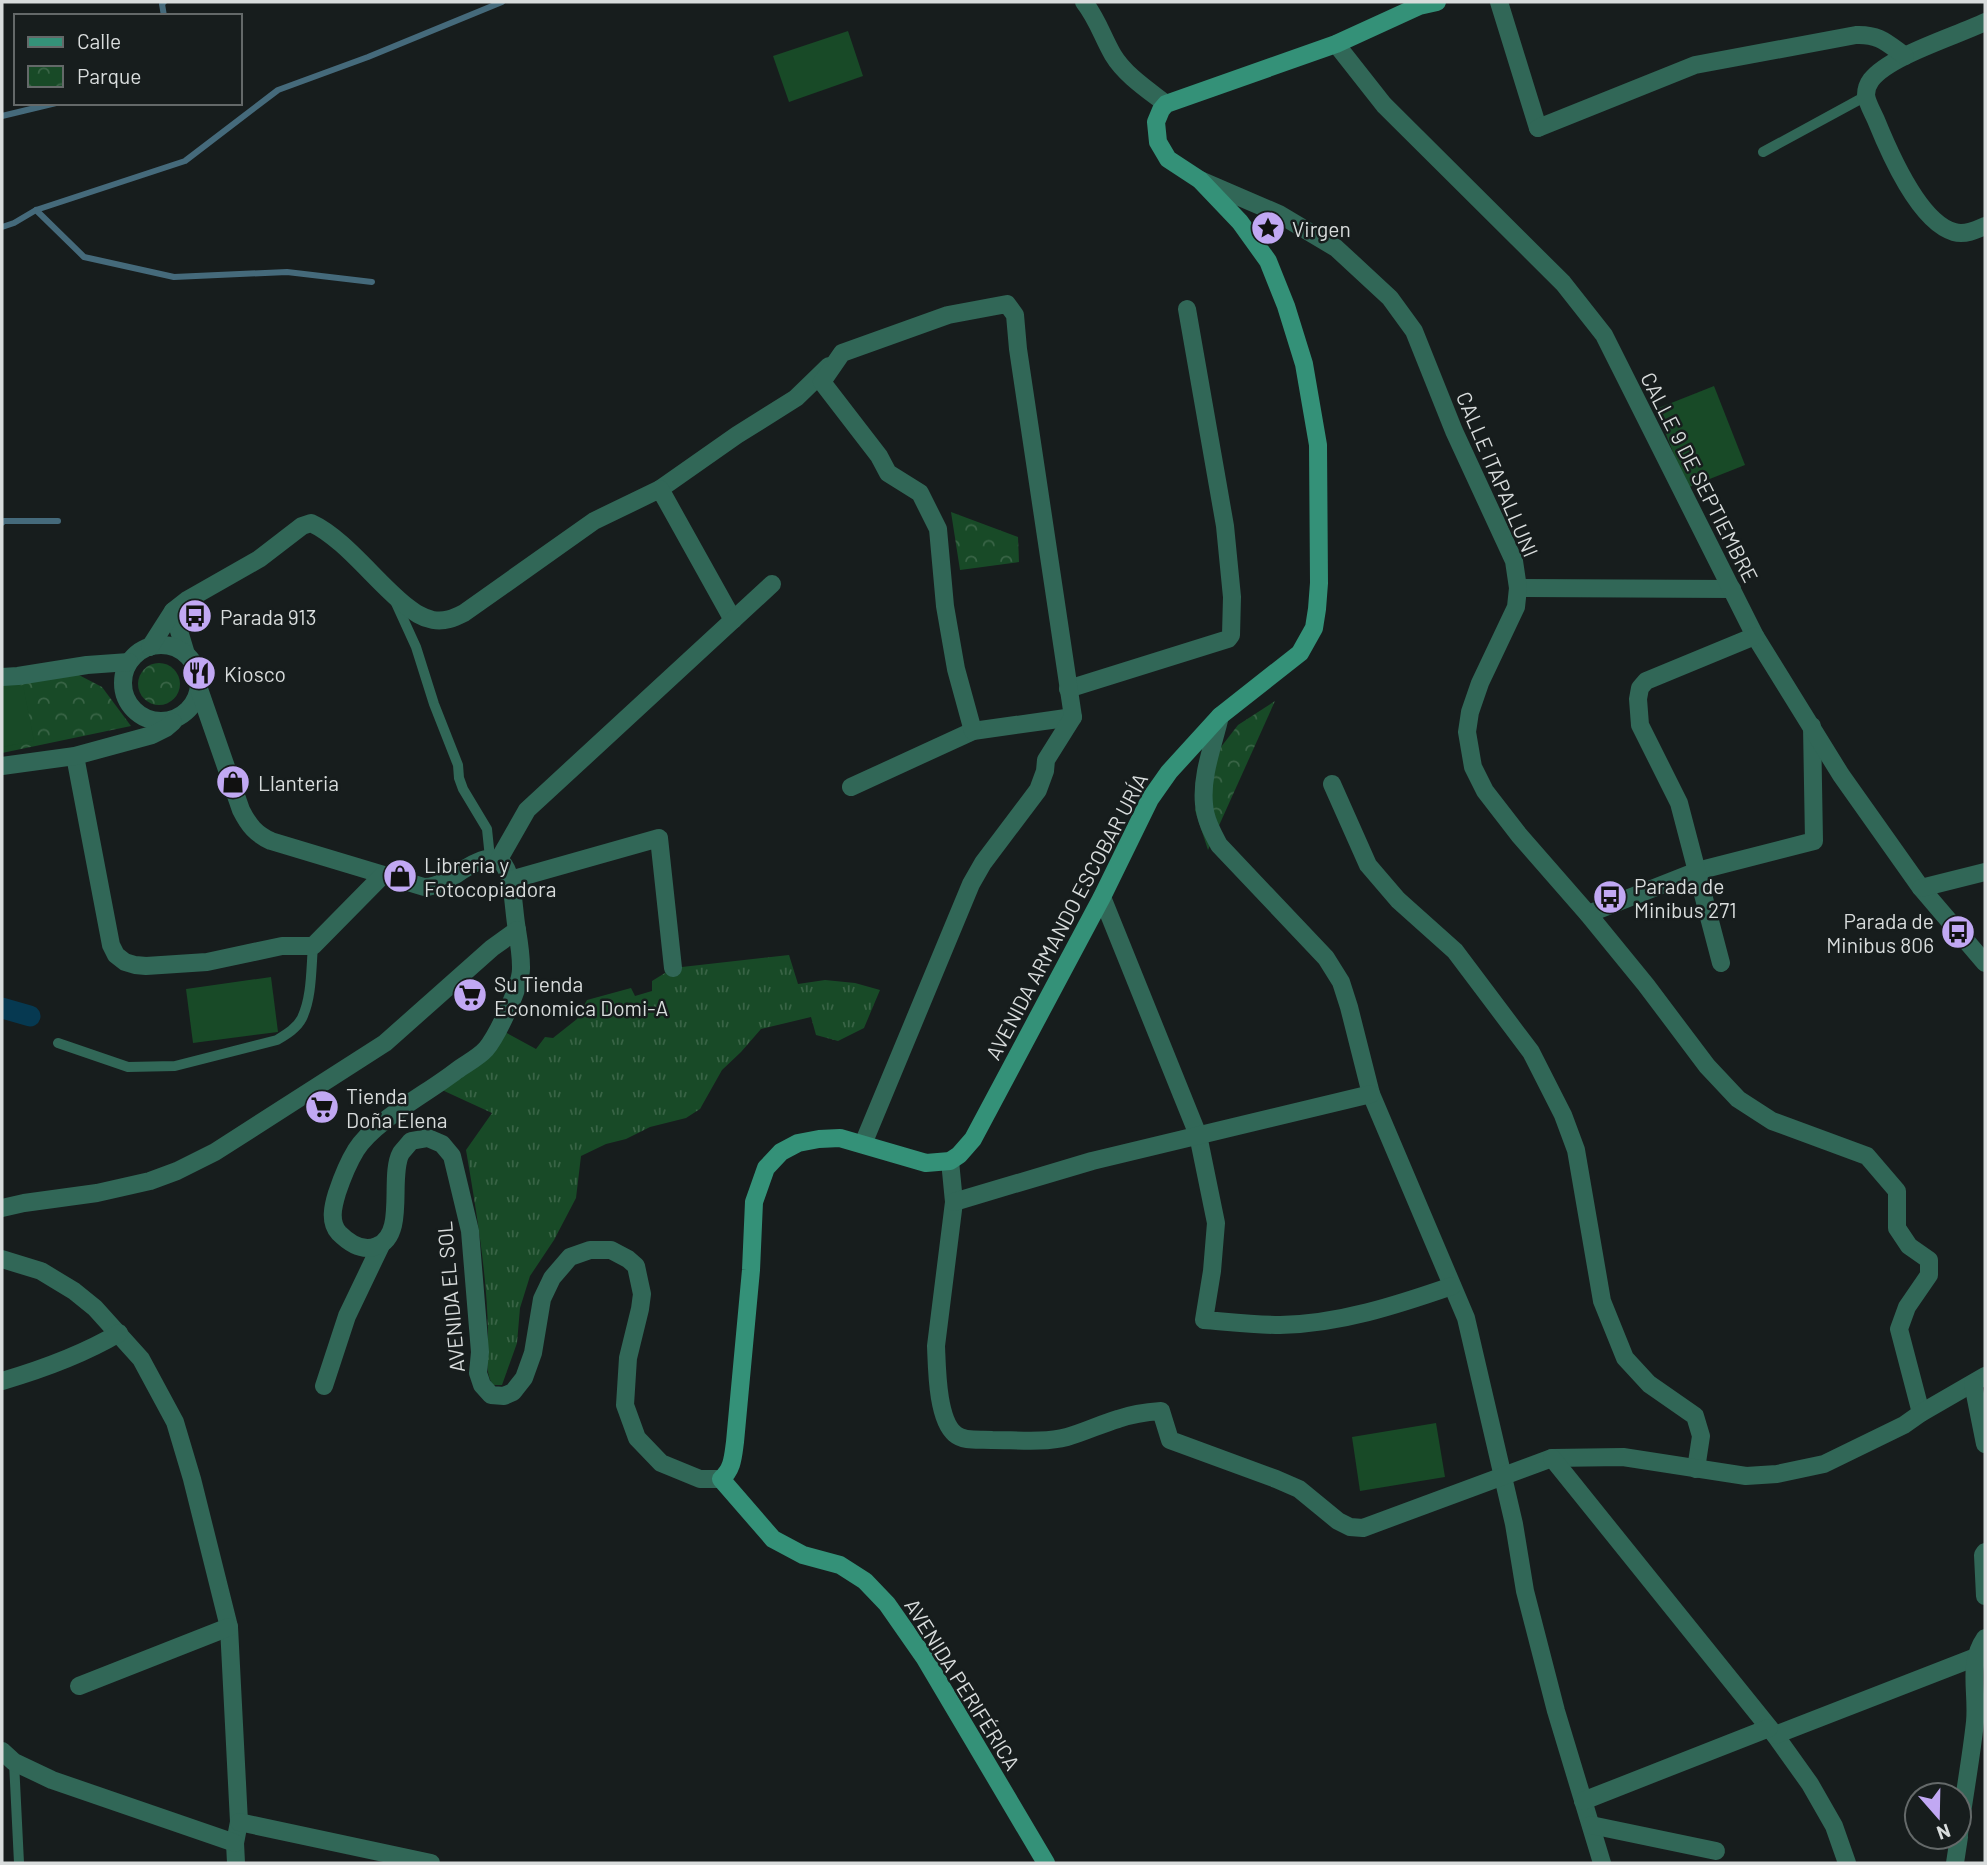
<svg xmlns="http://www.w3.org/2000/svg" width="1987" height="1865" viewBox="0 0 1987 1865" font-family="Barlow,sans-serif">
  <defs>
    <pattern id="grass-tufts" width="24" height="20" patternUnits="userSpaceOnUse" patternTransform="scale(1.75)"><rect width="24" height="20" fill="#184a27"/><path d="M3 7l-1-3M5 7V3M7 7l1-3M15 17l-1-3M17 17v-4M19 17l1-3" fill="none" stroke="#396446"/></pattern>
    <pattern id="park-crowns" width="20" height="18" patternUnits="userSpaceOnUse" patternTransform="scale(1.75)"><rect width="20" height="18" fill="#184a27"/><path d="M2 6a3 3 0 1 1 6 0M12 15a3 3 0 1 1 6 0" fill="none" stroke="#396446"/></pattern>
  </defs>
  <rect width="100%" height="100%" fill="#171d1d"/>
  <path fill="url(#grass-tufts)" d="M789,955L798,984L825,980L855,983L880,990L864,1028L838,1041L816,1035L811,1017L761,1029L741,1052L722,1070L700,1109L686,1118L650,1127L626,1139L606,1144L581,1156L576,1198L554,1240L530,1276L520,1308L517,1343L502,1385H493C484,1372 488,1349 488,1333C487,1273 476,1209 466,1150L492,1113L442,1090L505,1032L536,1049L545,1037L553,1038L577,1019L587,1000L631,988L635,996L652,991V981L673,968Z"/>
  <g fill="url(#park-crowns)">
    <path d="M951,512L1018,537L1019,562L960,570Z"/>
    <circle cx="159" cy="684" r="21"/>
    <path d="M75,673L102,687L131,726L2,753V685Z"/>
    <path d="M1275,701L1208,850L1195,810L1207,765L1238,725Z"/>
  </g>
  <g fill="#184a27">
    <path d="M848,31L863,76L789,102L773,56Z"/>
    <path d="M1714,386L1745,465L1687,488L1656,409Z"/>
    <path d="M23,685L34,741L2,747V689Z"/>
    <path d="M271,977L278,1032L193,1043L186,989Z"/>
    <path d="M1436,1423L1445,1477L1360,1491L1352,1437Z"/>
  </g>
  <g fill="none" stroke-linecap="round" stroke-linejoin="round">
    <g stroke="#456a7b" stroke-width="6">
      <path d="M164,16L162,4L164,2"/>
      <path d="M2,116L56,103"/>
      <path d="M36,210L84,257L174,277L287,272L372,282"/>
      <path d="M2,227L14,223L36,210L185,161L278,90L368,57L502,2"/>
      <path d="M2,523L4,521H58"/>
    </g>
    <path stroke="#063951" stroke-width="21" d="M2,1008L30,1016"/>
    <g stroke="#316757" stroke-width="10">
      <path d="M1763,152L1866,96"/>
      <path d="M395,601L416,647L434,704L458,765L459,778L463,789L487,829L490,858"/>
      <path d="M58,1043L128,1067L175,1066L277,1040C287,1034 297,1028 302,1018C312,997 311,969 313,946"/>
      <path d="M14,1762L19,1863"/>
    </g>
    <g stroke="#316757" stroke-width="18">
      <path d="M1499,2L1538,128"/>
      <path d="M660,489L737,435L796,398L829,366"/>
      <path d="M1518,588L1732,589"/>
      <path d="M1588,914L1697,871L1814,841L1812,726"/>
    </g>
    <g stroke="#316757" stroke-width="18">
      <path d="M1084,2C1098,20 1102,36 1113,55C1125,75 1148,90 1166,104"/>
      <path d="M1985,22C1956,36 1889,56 1871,80C1868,84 1866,90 1866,95C1867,103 1873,113 1876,120C1889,152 1919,222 1954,232C1965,235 1976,230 1985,226"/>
      <path d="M1336,44L1384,105L1563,283L1604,335L1755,636L1841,775L1921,888L1985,963"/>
      <path d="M1538,128L1695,65L1856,35C1879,34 1887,43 1905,56"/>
      <path d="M1200,180L1279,214L1336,248L1390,298L1414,331L1454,431L1514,561L1518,588L1516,607L1480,683L1470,712L1467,732L1473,767L1485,791L1519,835L1588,914L1646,985L1707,1066L1738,1099L1772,1121L1867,1156L1897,1191V1228L1909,1246L1929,1260V1275L1907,1307L1899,1329L1921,1413"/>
      <path d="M173,611L186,654"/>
      <circle cx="161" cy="683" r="38"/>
      <path d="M150,647L173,611L187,600L259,559L302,526L311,523C344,538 376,582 405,605C414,612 422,618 433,620C445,622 454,618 464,613L594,521L660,489L733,620"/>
      <path d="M2,677L18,676L87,665L129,662"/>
      <path d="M199,689L241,810C249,826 256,834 271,841L424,887C431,887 438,885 445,881C466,870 500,837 510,880C514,896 514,914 517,930"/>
      <path d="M1068,689L1228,639L1231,635L1232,597L1225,526L1187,309"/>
      <path d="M1220,716C1214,743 1201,775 1204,804C1205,819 1212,832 1219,845L1326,958L1341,982L1349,1007L1371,1094L1466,1318L1514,1524L1525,1591L1556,1711L1602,1863"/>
      <path d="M75,756L111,945L116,955L125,962L135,965L146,966L207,962L282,946H313L382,876"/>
      <path d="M2,766L75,756L152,735L166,728L173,722"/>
      <path d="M1332,784L1368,865L1398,900L1455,951L1531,1052L1563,1115L1576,1150L1602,1301L1625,1358L1649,1384L1695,1416L1701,1436L1696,1469"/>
      <path d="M851,787L973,731L1073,717"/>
      <path d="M498,861L527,810L772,584"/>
      <path d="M510,880L659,838L673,968"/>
      <path d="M1921,888L1985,872"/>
      <path d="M1102,897L1198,1135L1216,1223L1212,1271L1204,1320C1229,1322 1255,1325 1280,1325C1339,1324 1397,1305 1452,1286"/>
      <path d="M1721,963L1679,803L1640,725L1638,699L1640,688L1646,681L1755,636"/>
      <path d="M863,1144L971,884L983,863L1038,790L1045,771L1046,760L1073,717L1018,349L1015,315L1007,304L948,315L842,353L822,382L879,456L888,473L920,493L938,529L945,606L956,669L973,731"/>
      <path d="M950,1161L954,1202L936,1346C937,1368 937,1419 955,1434C964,1442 980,1439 992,1440C1016,1440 1044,1443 1067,1437C1085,1432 1101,1424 1118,1419C1132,1414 1146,1412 1161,1411L1170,1440L1276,1479L1299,1489L1338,1521L1350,1527L1363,1528L1552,1458L1623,1457L1746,1476L1777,1474L1824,1464L1904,1425L1921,1413L1985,1376"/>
      <path d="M954,1202L1092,1161L1371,1094"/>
      <path d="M2,1259L41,1271L74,1291L95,1308L141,1359L175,1422L192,1479L229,1627L239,1822L235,1843L236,1863"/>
      <path d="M2,1381C43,1369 82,1355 119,1333"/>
      <path d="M1973,1384L1985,1444"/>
      <path d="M324,1386L347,1316L381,1245"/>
      <path d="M1552,1458L1775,1735L1810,1784L1834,1826L1847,1863"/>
      <path d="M1985,1552L1983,1555L1985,1596"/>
      <path d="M79,1686L229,1627"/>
      <path d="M1775,1735L1976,1657"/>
      <path d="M2,1751L14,1762L52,1780L235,1843"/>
      <path d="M1583,1801L1769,1728"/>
      <path d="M239,1822L431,1863"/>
      <path d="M1591,1825L1716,1851"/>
      <path d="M1959,1834C1964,1796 1971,1759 1975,1722C1978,1692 1967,1664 1985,1638"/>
      <path d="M1955,1863L1959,1837"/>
    </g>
    <path stroke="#316757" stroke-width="18" d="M2,1208L24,1203L97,1193L150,1181L177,1171L215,1152L385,1043L492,948L517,930C519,942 521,955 521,967C522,984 497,1036 486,1049C478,1058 465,1064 456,1071C428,1093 374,1121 356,1150C348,1163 342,1178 337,1193C333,1206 329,1222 339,1233C349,1243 363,1252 377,1246C407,1235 388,1176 401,1153C404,1149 408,1145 411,1141L428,1138L442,1144L452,1156L470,1231L480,1352L478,1373L482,1385L491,1395L504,1396L513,1392L524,1378L533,1353L542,1299L552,1278L570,1257L590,1250H611L628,1259L636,1266L642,1294L640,1309L628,1358L625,1405L637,1438L661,1463L700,1479H721"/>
    <path stroke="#349178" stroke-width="18" d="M1046,1863L924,1657L887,1604L865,1581L840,1565L803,1555L773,1539L721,1479C733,1469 733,1456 735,1442L751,1270L754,1202L766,1168L781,1152L798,1143L819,1139L840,1138L926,1163L950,1161L959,1155L973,1139L1102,897L1150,799L1169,772L1220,716L1300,653L1314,628L1317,609L1319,583L1318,445L1304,364L1286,306L1268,261L1240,222L1200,180L1168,159L1158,142L1156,122L1161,110L1166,104L1336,44L1419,6L1437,2"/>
  </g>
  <defs>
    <g id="sight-disc" transform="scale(1.75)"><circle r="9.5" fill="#c1a8f3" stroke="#171d1d"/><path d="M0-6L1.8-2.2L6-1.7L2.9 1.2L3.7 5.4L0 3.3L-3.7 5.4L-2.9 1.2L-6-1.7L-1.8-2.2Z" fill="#111"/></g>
    <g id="bus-disc" transform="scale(1.75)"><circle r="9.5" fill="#c1a8f3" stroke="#171d1d"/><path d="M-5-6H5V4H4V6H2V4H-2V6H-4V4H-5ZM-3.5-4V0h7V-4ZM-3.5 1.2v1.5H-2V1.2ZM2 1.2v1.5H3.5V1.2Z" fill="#111"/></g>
    <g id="restaurant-disc" transform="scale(1.75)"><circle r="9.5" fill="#c1a8f3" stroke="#171d1d"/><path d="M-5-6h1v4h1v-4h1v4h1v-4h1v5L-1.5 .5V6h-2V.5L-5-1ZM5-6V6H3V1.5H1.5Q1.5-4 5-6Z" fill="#111"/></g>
    <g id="shop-disc" transform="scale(1.75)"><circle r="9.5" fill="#c1a8f3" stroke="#171d1d"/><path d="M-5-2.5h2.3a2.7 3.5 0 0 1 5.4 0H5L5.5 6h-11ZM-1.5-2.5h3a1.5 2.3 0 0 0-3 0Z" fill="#111"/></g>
    <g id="supermarket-disc" transform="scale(1.75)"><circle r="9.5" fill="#c1a8f3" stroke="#171d1d"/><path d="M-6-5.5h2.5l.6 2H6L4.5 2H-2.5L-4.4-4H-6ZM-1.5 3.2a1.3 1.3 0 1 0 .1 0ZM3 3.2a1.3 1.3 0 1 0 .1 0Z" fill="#111"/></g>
  </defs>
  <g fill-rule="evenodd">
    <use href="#sight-disc" x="1268" y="228"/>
    <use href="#bus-disc" x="195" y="616"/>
    <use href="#restaurant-disc" x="199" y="673"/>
    <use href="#shop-disc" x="233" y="782"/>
    <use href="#shop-disc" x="400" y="876"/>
    <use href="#bus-disc" x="1610" y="897"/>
    <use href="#bus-disc" x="1958" y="932"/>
    <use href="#supermarket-disc" x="470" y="995"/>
    <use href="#supermarket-disc" x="322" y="1107"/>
  </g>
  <g text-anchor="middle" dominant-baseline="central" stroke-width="5" stroke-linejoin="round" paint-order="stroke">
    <g font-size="21" fill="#d8dcdc" stroke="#171d1d" text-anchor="start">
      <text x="1292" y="228">Virgen</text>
      <text x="220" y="616">Parada 913</text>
      <text x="224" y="673">Kiosco</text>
      <text x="258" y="782">Llanteria</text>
      <text x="424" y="864">Libreria y<tspan x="424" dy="24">Fotocopiadora</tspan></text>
      <text x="1634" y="885">Parada de<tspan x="1634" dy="24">Minibus 271</tspan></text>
      <text x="1934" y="920" text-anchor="end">Parada de<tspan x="1934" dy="24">Minibus 806</tspan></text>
      <text x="494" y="983">Su Tienda<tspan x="494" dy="24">Economica Domi-A</tspan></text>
      <text x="346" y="1095">Tienda<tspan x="346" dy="24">Doña Elena</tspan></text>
    </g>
    <g font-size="21" fill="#d8dcdc" stroke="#171d1d">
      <text transform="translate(1498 474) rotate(67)">CALLE ITAPALLUNI</text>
      <text transform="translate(1700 477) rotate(63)">CALLE 9 DE SEPTIEMBRE</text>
      <text transform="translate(1066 916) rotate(-62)">AVENIDA ARMANDO ESCOBAR URÍA</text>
      <text transform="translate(450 1297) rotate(-95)">AVENIDA EL SOL</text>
      <text transform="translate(963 1684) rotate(58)">AVENIDA PERIFÉRICA</text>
    </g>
  </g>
  <rect width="1987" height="1865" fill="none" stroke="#d8dcdc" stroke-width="7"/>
  <rect x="14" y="14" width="228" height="91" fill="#171d1d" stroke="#646969" stroke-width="2"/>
  <rect x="28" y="37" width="35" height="10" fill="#349178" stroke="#646969" stroke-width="2"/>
  <text x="77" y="49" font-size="21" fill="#d8dcdc">Calle</text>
  <rect x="28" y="66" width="35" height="21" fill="url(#park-crowns)" stroke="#646969" stroke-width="2"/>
  <text x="77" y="84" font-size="21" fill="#d8dcdc">Parque</text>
  <g transform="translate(1938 1816) rotate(160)"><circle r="33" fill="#171d1d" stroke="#646969" stroke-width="2"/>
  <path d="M0-5L12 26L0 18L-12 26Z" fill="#c1a8f3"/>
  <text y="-10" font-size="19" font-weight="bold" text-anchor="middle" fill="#d8dcdc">N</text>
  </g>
</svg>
